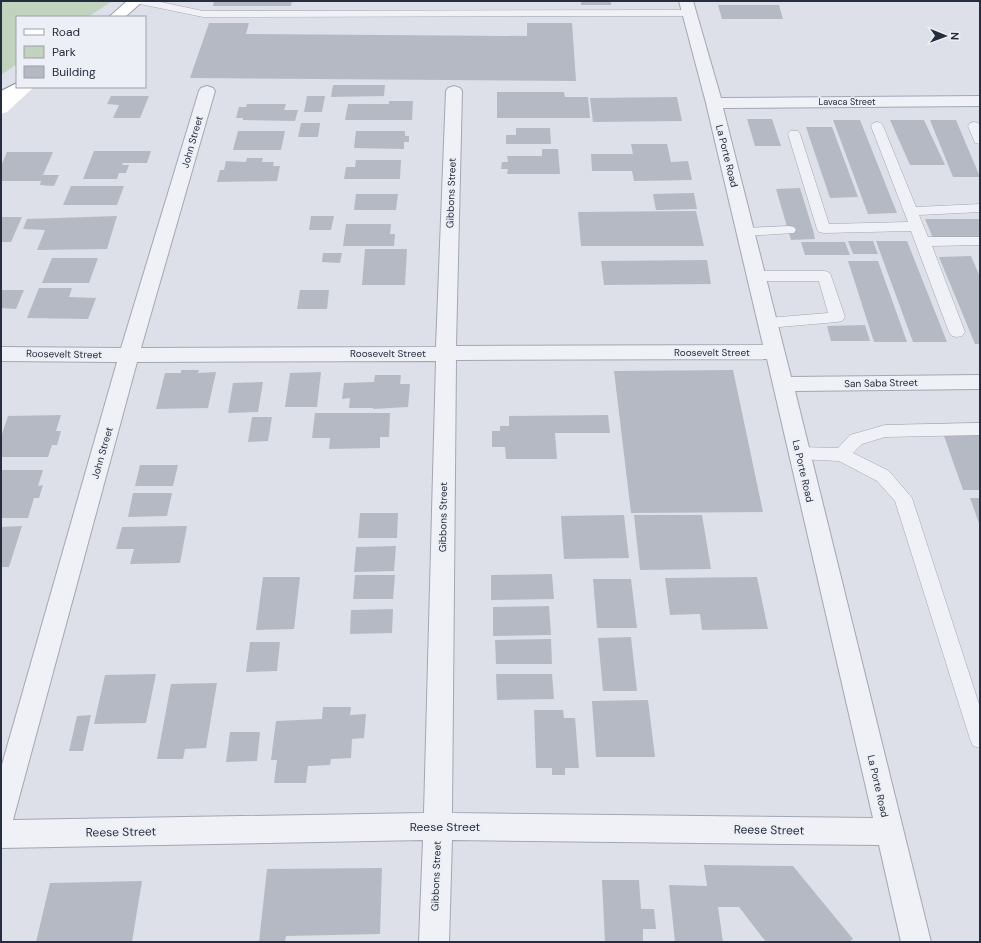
<svg xmlns="http://www.w3.org/2000/svg" width="981" height="943" viewBox="0 0 981 943" font-family="'DM Sans',sans-serif">
  <rect width="100%" height="100%" fill="#dde0e8"/>
  <path fill="#c1d2bd" d="M1,1H112L88,17H17V64L1,75Z"/>
  <g fill="#b4b9c4">
    <path d="M214,1H292L291,6H213Z"/>
    <rect x="581" y="1" width="30" height="4"/>
    <path d="M718,5H779L783,19H722Z"/>
    <path d="M209,23H249L246,34L527,36V23H572L576,81L190,78Z"/>
    <path d="M333,85H385L384,96L331,97Z"/>
    <path d="M497,92H564L565,97H588L590,118H497Z"/>
    <path d="M111,96H149L140,118H113L119,105L107,104Z"/>
    <path d="M307,96H325L322,112H304Z"/>
    <path d="M677,97L682,121L593,122L590,98Z"/>
    <path d="M389,101H413L412,120H345L348,104H389Z"/>
    <path d="M247,104H286L284,110H298L295,121L243,120V118H236L239,107H246Z"/>
    <path d="M747,119H772L781,146H755Z"/>
    <path d="M833,120H860L897,213L868,214Z"/>
    <path d="M890,120H924L945,165H910Z"/>
    <path d="M930,120H956L980,177H953Z"/>
    <path d="M301,123H320L318,137H298Z"/>
    <path d="M806,127H832L858,197L830,198Z"/>
    <path d="M516,128H550L551,144H506V135H516Z"/>
    <path d="M238,131H285L281,150H233Z"/>
    <path d="M356,131H405V136H409V142H404V149L354,148Z"/>
    <path d="M631,144H667L671,162L688,161L692,180L634,181L632,171H592L591,154H633Z"/>
    <path d="M542,149H558L560,174H507L508,169H501L502,162H508L507,156H542Z"/>
    <path d="M94,151H151L147,163H123L122,165H129L126,173H119L117,179H83Z"/>
    <path d="M7,152H53L43,175H59L54,186L40,185L41,181H1V166Z"/>
    <path d="M247,158H263L262,162H274L273,166H280L277,181L217,182L220,170H224L226,161L246,162Z"/>
    <path d="M356,160H401L400,179H344L346,167H355Z"/>
    <path d="M71,186H124L117,205H63Z"/>
    <path d="M800,188L813,230L815,239L791,240L776,189Z"/>
    <path d="M694,193L697,209L656,210L653,194Z"/>
    <path d="M356,194H398L396,210H354Z"/>
    <path d="M696,211L704,246H581L578,212Z"/>
    <path d="M117,216L107,249L37,250L45,230L23,229L27,219Z"/>
    <path d="M311,216H334L331,230H309Z"/>
    <path d="M1,217H22L11,242H1Z"/>
    <path d="M925,219H980V237L933,238Z"/>
    <path d="M346,224H391L390,234H395L394,246H343Z"/>
    <path d="M848,241H873L878,254H853Z"/>
    <path d="M876,241H907L947,342H913Z"/>
    <path d="M801,242H845L850,255H805Z"/>
    <path d="M365,249H407L405,285H362Z"/>
    <path d="M323,253H342L340,263L322,262Z"/>
    <path d="M971,256L980,277V344H975L939,257Z"/>
    <path d="M52,258H98L89,283H42Z"/>
    <path d="M707,260L711,284L604,285L601,261Z"/>
    <path d="M848,261H878L907,342H874Z"/>
    <path d="M39,288H72L69,297L96,298L88,319L27,318Z"/>
    <path d="M1,290H24L16,309L1,308Z"/>
    <path d="M300,290H329L327,309H297Z"/>
    <path d="M865,325L870,341H831L827,326Z"/>
    <path d="M181,370H199L198,373L216,372L208,408L156,409L165,373H181Z"/>
    <path d="M733,370L763,512L631,513L614,371Z"/>
    <path d="M321,372L317,407H285L290,373Z"/>
    <path d="M375,375H401L400,384H410L408,407L373,409V408H349L350,398L342,399L344,383L374,382Z"/>
    <path d="M263,382L258,412L228,413L233,383Z"/>
    <path d="M315,413H390L389,437H380V448L329,449L330,438H312Z"/>
    <path d="M61,415L56,431H61L57,445H52L48,457H1V437L8,416Z"/>
    <path d="M608,415L610,433H555L557,459H506L505,447H492V431H500V426H509V416Z"/>
    <path d="M252,417H272L268,441L248,442Z"/>
    <path d="M962,433H980V490H963L944,436H963Z"/>
    <path d="M140,465H178L173,486H135Z"/>
    <path d="M1,470H43L38,486L43,485L39,498H34L28,518H1Z"/>
    <path d="M133,493H172L167,516L128,517Z"/>
    <path d="M970,498H980V526Z"/>
    <path d="M360,513H398L397,538H358Z"/>
    <path d="M624,515L629,558L564,559L561,516Z"/>
    <path d="M634,515H702L711,569L640,570Z"/>
    <path d="M22,526L9,567H1V527Z"/>
    <path d="M187,526L180,563L130,564L134,549H116L122,527Z"/>
    <path d="M396,546L394,571L354,572L356,547Z"/>
    <path d="M552,574L554,599L491,600V575Z"/>
    <path d="M355,575H395L393,599H353Z"/>
    <path d="M263,577H300L294,629L256,630Z"/>
    <path d="M757,577L768,629L702,630L700,614L670,615L665,578Z"/>
    <path d="M593,579H631L637,628H597Z"/>
    <path d="M549,606L551,635L493,636V607Z"/>
    <path d="M393,609L392,633L350,634L351,610Z"/>
    <path d="M631,637L637,691H603L598,638Z"/>
    <path d="M551,639L552,664H496L495,640Z"/>
    <path d="M250,642H280L277,671L246,672Z"/>
    <path d="M156,674L146,723L94,724L105,675Z"/>
    <path d="M496,674H552L554,699L497,700Z"/>
    <path d="M217,683L206,748L185,749L183,759H157L171,684Z"/>
    <path d="M648,700L655,757H596L592,701Z"/>
    <path d="M323,707H351L350,715L366,714L364,738L352,739L351,758L331,759L330,765L308,766L306,783H274L277,760H271L276,721L322,719Z"/>
    <path d="M534,710H563L564,718H575L579,768H565V775H552V768H536Z"/>
    <path d="M91,715L83,751H69L77,716Z"/>
    <path d="M230,732H260L257,761L226,762Z"/>
    <path d="M704,865L793,866L853,939L849,942H766L739,907H718L723,942H675L669,885L707,886Z"/>
    <path d="M382,868L380,934L286,936L285,942H259L267,869Z"/>
    <path d="M602,880H639L641,909H654L656,929H643V942H605Z"/>
    <path d="M142,881L132,942H36L50,883Z"/>
  </g>
  <g fill="none" stroke-linecap="round" stroke-linejoin="round">
    <g stroke="#a2a7b2" stroke-width="1">
      <g id="service">
        <path d="M135,1H156L203,11L690,10L696,13L690,16L203,17L140,4Z"/>
        <path d="M877,122L881,123L883,126L916,207L980,204V212L919,215L928,237H980V245L932,246L965,332L962,336L957,337L952,336L949,332L911,231L824,233L819,232L817,229L788,134L790,131H798L800,134L829,224L908,222L871,126L873,123Z"/>
        <path d="M974,122L978,123L980,126V144L975,143L968,126L970,123Z"/>
        <path d="M789,226L794,227L796,230L794,233L745,236L740,235L738,232L740,229L745,228Z"/>
        <path d="M756,271H825L830,273L845,317L842,321L837,322L768,328L763,327L760,323L763,319L768,318L828,313L819,281H756L751,279L749,276L751,273Z"/>
        <path d="M980,423V435L885,437L862,444L853,453L889,471L912,498L980,707V748L973,746L970,739L895,501L877,481L839,461L799,459L793,457L791,453L793,449L799,447L838,448L850,435L885,425Z"/>
      </g>
    </g>
    <g stroke="#a2a7b2" stroke-width="2">
      <path id="minor" d="M679,1H693L721,98L980,96V106L723,108L791,377L980,375V389L795,391L931,942H901L879,845L452,840L449,942H419L423,840L1,848V768L117,362L1,361V347L121,348L199,91L201,88L207,86L213,88L215,91L141,348L436,347L446,91L448,88L454,86L460,88L462,91L456,346L763,345L706,103ZM767,359L873,818L452,813L456,360ZM436,361L424,813L13,820L137,362Z"/>
    </g>
    <g stroke="#9ca4b4" stroke-width="2">
      <path id="primary" d="M127,1H143L125,17H109Z"/>
    </g>
    <g stroke="#848d9f" stroke-width="2">
      <path id="motorway" d="M17,83V87H27L25,90L1,102V91Z"/>
    </g>
    <use href="#service" fill="#f0f1f6" fill-rule="evenodd"/>
    <use href="#minor" fill="#f0f1f6" fill-rule="evenodd"/>
    <path fill="#fff" fill-rule="evenodd" d="M17,87H34L7,112L1,114V101Z"/>
    <use href="#primary" fill="#fff" fill-rule="evenodd"/>
    <use href="#motorway" fill="#fff" fill-rule="evenodd"/>
  </g>
  <g text-anchor="middle" dominant-baseline="central" stroke-width="3.5" stroke-linejoin="round" paint-order="stroke">
    <g font-size="9" fill="#262d3f" stroke="#eceff5">
      <text x="847" y="102">Lavaca Street</text>
    </g>
    <g font-size="10" fill="#262d3f" stroke="#eceff5">
      <text transform="translate(192 142) rotate(-74)">John Street</text>
      <text transform="translate(727 156) rotate(76)">La Porte Road</text>
      <text transform="translate(451 193) rotate(-88)">Gibbons Street</text>
      <text x="712" y="352">Roosevelt Street</text>
      <text x="388" y="353">Roosevelt Street</text>
      <text transform="translate(64 354) rotate(1)">Roosevelt Street</text>
      <text transform="translate(881 383) rotate(-1)">San Saba Street</text>
      <text transform="translate(102 453) rotate(-74)">John Street</text>
      <text transform="translate(803 471) rotate(77)">La Porte Road</text>
      <text transform="translate(443 517) rotate(-89)">Gibbons Street</text>
      <text transform="translate(878 786) rotate(77)">La Porte Road</text>
      <text transform="translate(436 876) rotate(-88)">Gibbons Street</text>
    </g>
    <g font-size="12" fill="#262d3f" stroke="#eceff5">
      <text x="445" y="827">Reese Street</text>
      <text transform="translate(769 830) rotate(1)">Reese Street</text>
      <text transform="translate(121 832) rotate(-1)">Reese Street</text>
    </g>
  </g>
  <rect width="981" height="943" fill="none" stroke="#262d3f" stroke-width="4"/>
  <rect x="16" y="16" width="130" height="72" fill="#eceff5" stroke="#9da1ac"/>
  <rect x="24" y="29" width="20" height="6" fill="#ffffff" stroke="#9da1ac"/>
  <text x="52" y="36" font-size="12" fill="#262d3f">Road</text>
  <rect x="24" y="46" width="20" height="12" fill="#c1d2bd" stroke="#9da1ac"/>
  <text x="52" y="56" font-size="12" fill="#262d3f">Park</text>
  <rect x="24" y="66" width="20" height="12" fill="#b4b9c4" stroke="#9da1ac"/>
  <text x="52" y="76" font-size="12" fill="#262d3f">Building</text>
  <g transform="translate(945 36) rotate(91)" stroke="#eceff5" stroke-width="3" paint-order="stroke">
  <path d="M0-3L7 15L0 10L-7 15Z" fill="#262d3f"/>
  <text y="-6" font-size="11" font-weight="bold" text-anchor="middle" fill="#262d3f">N</text>
  </g>
</svg>
